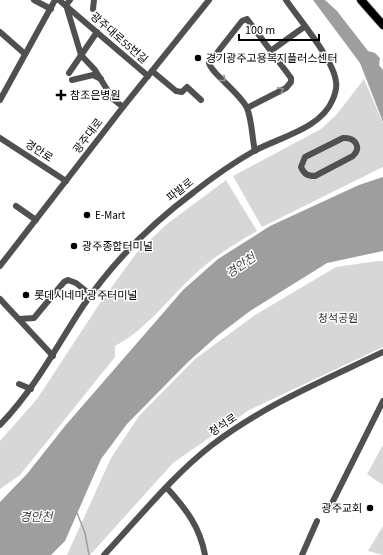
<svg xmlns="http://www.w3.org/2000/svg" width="383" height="555" viewBox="0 0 383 555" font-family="'Source Sans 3','Noto Sans KR',sans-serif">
  <rect width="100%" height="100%" fill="#fff"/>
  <g fill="#d7d7d7">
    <path d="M364,79L383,123V167L262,227L233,176L321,129L337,114Z"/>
    <path d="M226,180L257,231C235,244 213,257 194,275C169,298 146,330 115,346V357L20,475L0,489V441L37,399L100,303L138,251L167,224Z"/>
    <path d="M378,261H383V347L249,410L173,463L90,555H67L111,458L139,416L195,359L255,315L336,267Z"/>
    <path d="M383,445V485L367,474Z"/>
    <path d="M383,526V555L368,551Z"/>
  </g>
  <g fill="#9e9e9e">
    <path d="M313,0H325L337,11L368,51L375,53L380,58L379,65L383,70V122L360,63Z"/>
    <path d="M383,177V251L327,263L250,311L217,336L187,363L127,424L101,459L65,541L51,555H0V502L27,474L65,426L183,290L218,259L270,226L359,185Z"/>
  </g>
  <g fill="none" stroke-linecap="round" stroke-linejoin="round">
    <path stroke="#9e9e9e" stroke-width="1.5" d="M77,513L85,533L89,555"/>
    <g stroke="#dbdbdb" stroke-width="10">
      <path id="major" d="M361,0L383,25"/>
    </g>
    <g stroke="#505050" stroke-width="6">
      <path d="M34,0L51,9"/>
      <path d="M59,0L148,76"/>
      <path d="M70,0L66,5L81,55L95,70L113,99L123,107"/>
      <path d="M93,9L94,0"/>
      <path d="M0,32L25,54"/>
      <path d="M272,50L304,27"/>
      <path d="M152,71L176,91L182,92L187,87L201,100"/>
      <path d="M69,73L97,32"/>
      <path d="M72,80L93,75L101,79"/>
      <path d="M0,100L55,0"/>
      <path d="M247,108L286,88L291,82V78L247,19L242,21L209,63C211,73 240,93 247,108C252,120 252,138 255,151"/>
      <path d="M0,138L66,181"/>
      <path d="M343,138C355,137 362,147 353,156L315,176C307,176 304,174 301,167L305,157Z"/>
      <path d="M16,206L36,220"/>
      <path d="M0,266L123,107L209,0"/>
      <path d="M0,299L53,356"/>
      <path d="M19,319L34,318L64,282L68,280L76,283L91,295"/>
      <path d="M19,384L31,389"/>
      <path d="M0,425C36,387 55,349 83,306C113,262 151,224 194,192C213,177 233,163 254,151C280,137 321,129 333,99C335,94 337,87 336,82C334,60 299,19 286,0"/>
      <path d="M167,488C186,509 200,527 205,555"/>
      <path d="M329,509L383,401"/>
      <path d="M104,555C139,518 172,476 212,445C264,405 325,380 383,352"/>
      <path d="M302,555L317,521"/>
    </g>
    <use href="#major" stroke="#000" stroke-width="8"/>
  </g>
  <defs><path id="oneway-chevron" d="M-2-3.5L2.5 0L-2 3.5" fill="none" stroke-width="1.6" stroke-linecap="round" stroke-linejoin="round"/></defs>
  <g stroke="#969696">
    <use href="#oneway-chevron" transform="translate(223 79) rotate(43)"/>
    <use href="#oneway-chevron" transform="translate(281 90) rotate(-29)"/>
  </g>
  <g fill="#000" stroke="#fff" stroke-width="1.5">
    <circle cx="198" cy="58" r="4"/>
    <path d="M59 89h4v4h4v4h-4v4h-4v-4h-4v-4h4z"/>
    <circle cx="87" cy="215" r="4"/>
    <circle cx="74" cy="246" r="4"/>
    <circle cx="26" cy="295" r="4"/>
    <circle cx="370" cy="508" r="4"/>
  </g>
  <g text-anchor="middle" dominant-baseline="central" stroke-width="3" stroke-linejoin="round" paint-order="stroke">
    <g font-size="11" fill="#000" stroke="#fff">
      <text transform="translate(119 38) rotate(41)">광주대로55번길</text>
      <text transform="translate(88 136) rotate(-53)">광주대로</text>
      <text transform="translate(39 151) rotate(33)">경안로</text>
      <text transform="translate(180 190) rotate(-38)">파발로</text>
      <text transform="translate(223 425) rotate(-34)">청석로</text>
    </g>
    <g font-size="11" fill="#000" stroke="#fff" text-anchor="start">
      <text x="206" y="58">경기광주고용복지플러스센터</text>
      <text x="70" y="95">참조은병원</text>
      <text x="95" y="215">E-Mart</text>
      <text x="82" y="246">광주종합터미널</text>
      <text x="34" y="295">롯데시네마 광주터미널</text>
      <text x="362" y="508" text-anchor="end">광주교회</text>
    </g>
    <g font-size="11" fill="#2e2e2e" stroke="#fff">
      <text x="338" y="318">청석공원</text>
    </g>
    <g font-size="12" font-style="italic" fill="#3f3f3f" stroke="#fff">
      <text transform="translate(241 266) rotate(-35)">경안천</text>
      <text x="36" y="517">경안천</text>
    </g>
  </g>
  <path d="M239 34v6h80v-6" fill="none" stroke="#000000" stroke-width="2"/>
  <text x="245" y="34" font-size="12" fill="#000000" stroke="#ffffff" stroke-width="3" paint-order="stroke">100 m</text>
</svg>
